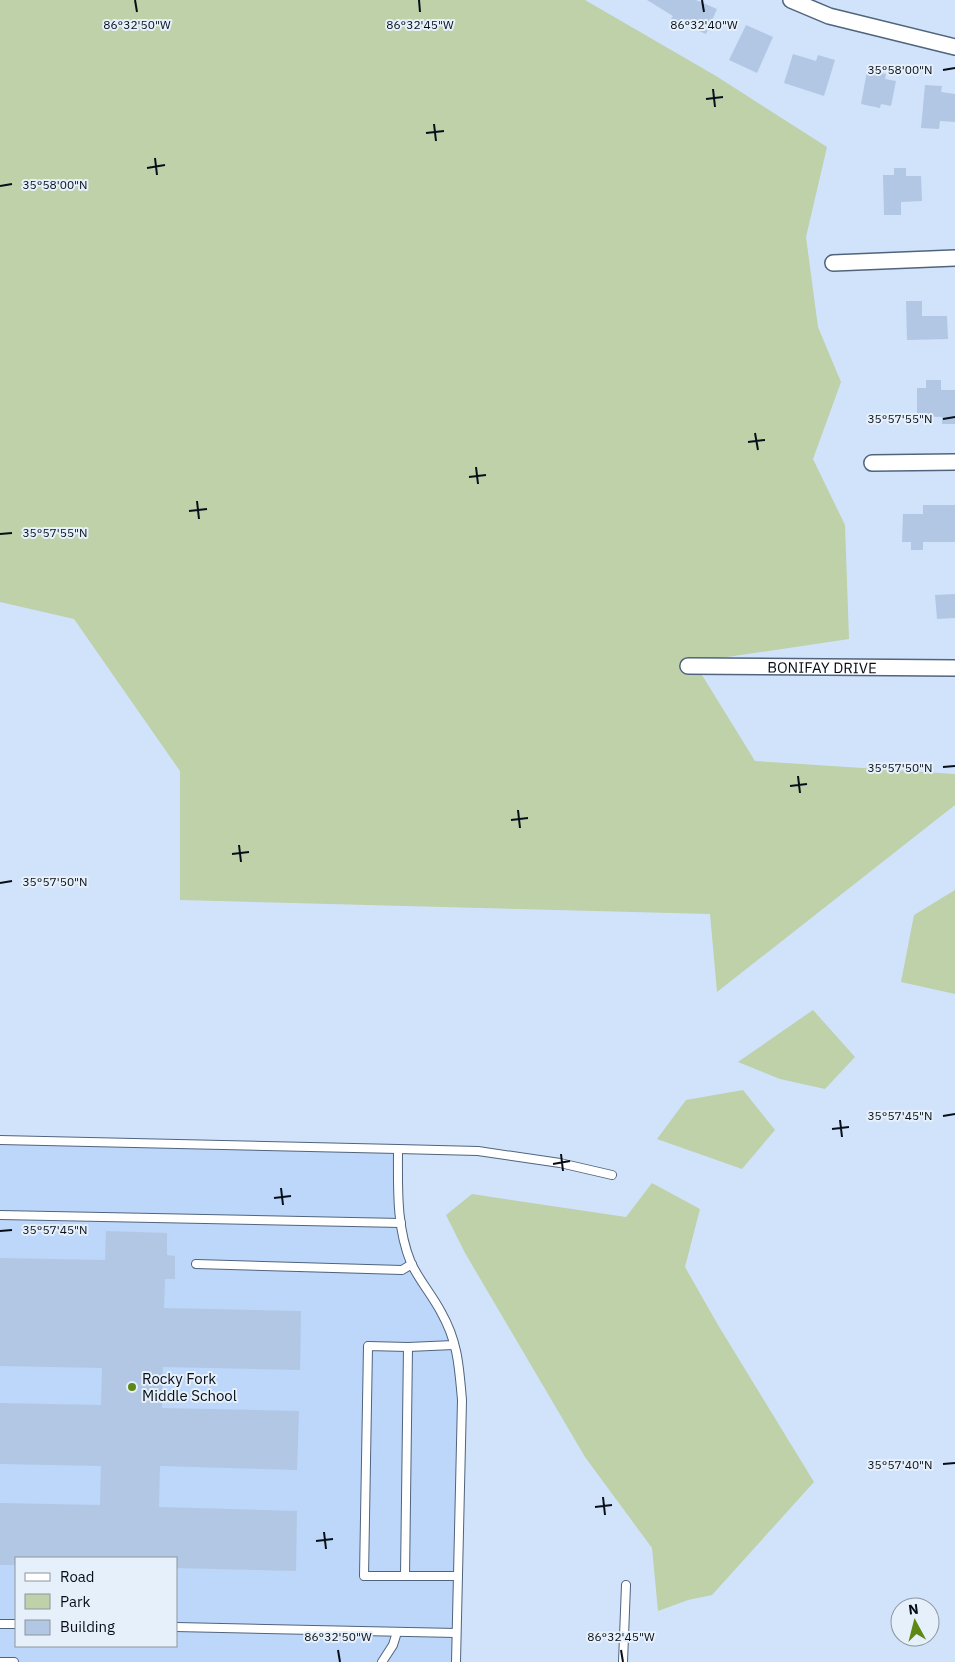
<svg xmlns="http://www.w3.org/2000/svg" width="955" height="1662" viewBox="0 0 955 1662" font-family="'IBM Plex Sans',sans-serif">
  <rect width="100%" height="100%" fill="#d1e3fb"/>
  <path fill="#bcd7fa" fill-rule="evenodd" d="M0,1140L398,1149L399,1202L412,1264L454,1345L462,1400L456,1662H0ZM16,1558H176V1646H16Z"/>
  <g fill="#bed1a9">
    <path d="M0,0H585L716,76L827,147L806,237L818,327L841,382L813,459L845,525L849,639L694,662L755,761L955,774V805L717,992L710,914L180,900V771L74,619L0,602Z"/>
    <path d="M955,890V994L901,982L914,915Z"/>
    <path d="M813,1010L855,1057L825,1089L780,1079L738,1062Z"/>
    <path d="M743,1090L775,1130L742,1169L657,1139L686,1100Z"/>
    <path d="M652,1183L700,1209L685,1267L718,1325L814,1482L712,1595L688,1600L658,1611L652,1548L585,1457L465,1253L446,1215L472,1194L626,1217Z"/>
  </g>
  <g fill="#b2c7e4">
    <path d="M647,0H696L717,9L706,34L671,19L673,16Z"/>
    <path d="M746,25L773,37L757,73L729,60Z"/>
    <path d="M793,54L816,61L818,55L835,60L824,96L784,83Z"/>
    <path d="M867,71L886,74L885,79L896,81L891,106L881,104L880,108L861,104Z"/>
    <path d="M925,85L942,86L941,92L955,94V122L940,121L939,129L921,128Z"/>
    <path d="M894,168H906V176H921L922,201L901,202V215H884L883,175H894Z"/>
    <path d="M906,301H922V316H947L948,339L907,340Z"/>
    <path d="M926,380H941V390H955V424H942V417L917,416V388H926Z"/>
    <path d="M923,505H955V542H923V550H911V542H902L903,514H923Z"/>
    <path d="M955,594V618L937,619L935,595Z"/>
    <path d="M106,1231L167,1233V1255L175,1256V1279H165L164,1308L301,1311L300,1370L163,1367L162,1408L299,1411L297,1470L160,1466L159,1507L297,1511L296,1571L176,1568V1558H16V1565H0V1503L100,1505L101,1466L0,1464V1403L101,1405L102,1368L0,1366V1258L105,1260Z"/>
  </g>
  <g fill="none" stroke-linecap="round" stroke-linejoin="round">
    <g stroke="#50647d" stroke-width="10">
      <g id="lane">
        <path d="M0,1140L398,1149C398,1188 396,1226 411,1263C419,1280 432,1295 441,1312C458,1342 459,1366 462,1400L456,1662"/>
        <path d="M398,1149L478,1151L560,1163L612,1175"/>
        <path d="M0,1215L401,1223"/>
        <path d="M196,1264L402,1270L412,1264"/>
        <path d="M454,1345L408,1347L368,1346L364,1576H458"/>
        <path d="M405,1576L408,1347"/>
        <path d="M0,1624H16"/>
        <path d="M176,1627L456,1633"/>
        <path d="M0,1662H14"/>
        <path d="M382,1662L393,1645L397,1632"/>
        <path d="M623,1662L626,1585"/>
      </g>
    </g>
    <g stroke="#50647d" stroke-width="18">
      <g id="street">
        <path d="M791,0L829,16L955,47"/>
        <path d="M833,263L955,258"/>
        <path d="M872,463L955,462"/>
        <path id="s1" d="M688,666L955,668"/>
      </g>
    </g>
    <use href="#lane" stroke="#fff" stroke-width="8"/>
    <use href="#street" stroke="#fff" stroke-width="15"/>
  </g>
  <path fill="none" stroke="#070e18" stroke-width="2" d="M135,0L137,12M419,0L420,12M702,0L704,12M943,70L955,68M713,89L715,107M706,99L723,97M434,124L436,141M426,133L444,131M155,158L157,175M147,168L165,165M0,186L12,184M943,419L955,417M755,433L758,450M748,442L765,440M476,467L478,484M469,477L486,475M197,501L199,519M189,511L207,509M0,534L12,533M943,767L955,766M798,776L800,793M790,786L807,784M518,810L520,828M511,820L528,818M239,845L241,862M232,854L249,852M0,883L12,881M943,1116L955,1114M840,1120L842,1137M832,1129L849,1127M561,1154L563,1171M553,1164L570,1161M281,1188L283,1205M274,1198L291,1196M0,1231L12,1230M943,1464L955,1463M603,1497L605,1515M595,1507L612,1505M324,1532L326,1549M316,1541L333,1539M338,1650L340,1662M621,1650L623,1662"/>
  <circle fill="#5e8814" stroke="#e6f0fb" stroke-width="2" cx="132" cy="1387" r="5"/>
  <g text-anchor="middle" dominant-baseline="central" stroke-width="4" stroke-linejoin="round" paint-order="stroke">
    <g font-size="15" fill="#070e18" stroke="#e6f0fb">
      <text stroke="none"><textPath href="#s1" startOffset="134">BONIFAY DRIVE</textPath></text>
    </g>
    <g font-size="15" fill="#070e18" stroke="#e6f0fb" text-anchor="start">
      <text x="142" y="1378">Rocky Fork<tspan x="142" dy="17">Middle School</tspan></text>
    </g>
  </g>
  <g font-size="12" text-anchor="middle" fill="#070e18" stroke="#e6f0fb" stroke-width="4" stroke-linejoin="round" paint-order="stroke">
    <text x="137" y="29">86°32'50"W</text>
    <text x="420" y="29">86°32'45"W</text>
    <text x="704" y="29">86°32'40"W</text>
    <text x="900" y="74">35°58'00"N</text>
    <text x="55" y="189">35°58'00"N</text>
    <text x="900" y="423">35°57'55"N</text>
    <text x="55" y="537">35°57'55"N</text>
    <text x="900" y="772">35°57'50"N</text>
    <text x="55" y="886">35°57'50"N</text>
    <text x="900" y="1120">35°57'45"N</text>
    <text x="55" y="1234">35°57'45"N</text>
    <text x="900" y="1469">35°57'40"N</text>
    <text x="338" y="1641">86°32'50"W</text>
    <text x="621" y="1641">86°32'45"W</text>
  </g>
  <rect x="15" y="1557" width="162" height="90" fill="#e6f0fb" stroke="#8d96a0"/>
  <rect x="25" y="1573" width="25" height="8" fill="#ffffff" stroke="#8d96a0"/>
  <text x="60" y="1582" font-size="15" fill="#070e18">Road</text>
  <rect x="25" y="1594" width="25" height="15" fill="#bed1a9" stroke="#8d96a0"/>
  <text x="60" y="1607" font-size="15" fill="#070e18">Park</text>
  <rect x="25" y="1620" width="25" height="15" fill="#b2c7e4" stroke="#8d96a0"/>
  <text x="60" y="1632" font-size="15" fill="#070e18">Building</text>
  <g transform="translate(915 1622) rotate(353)"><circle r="24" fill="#e6f0fb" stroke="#8d96a0"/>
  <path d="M0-4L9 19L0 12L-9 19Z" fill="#5e8814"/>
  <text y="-8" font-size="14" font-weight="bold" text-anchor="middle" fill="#070e18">N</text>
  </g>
</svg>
